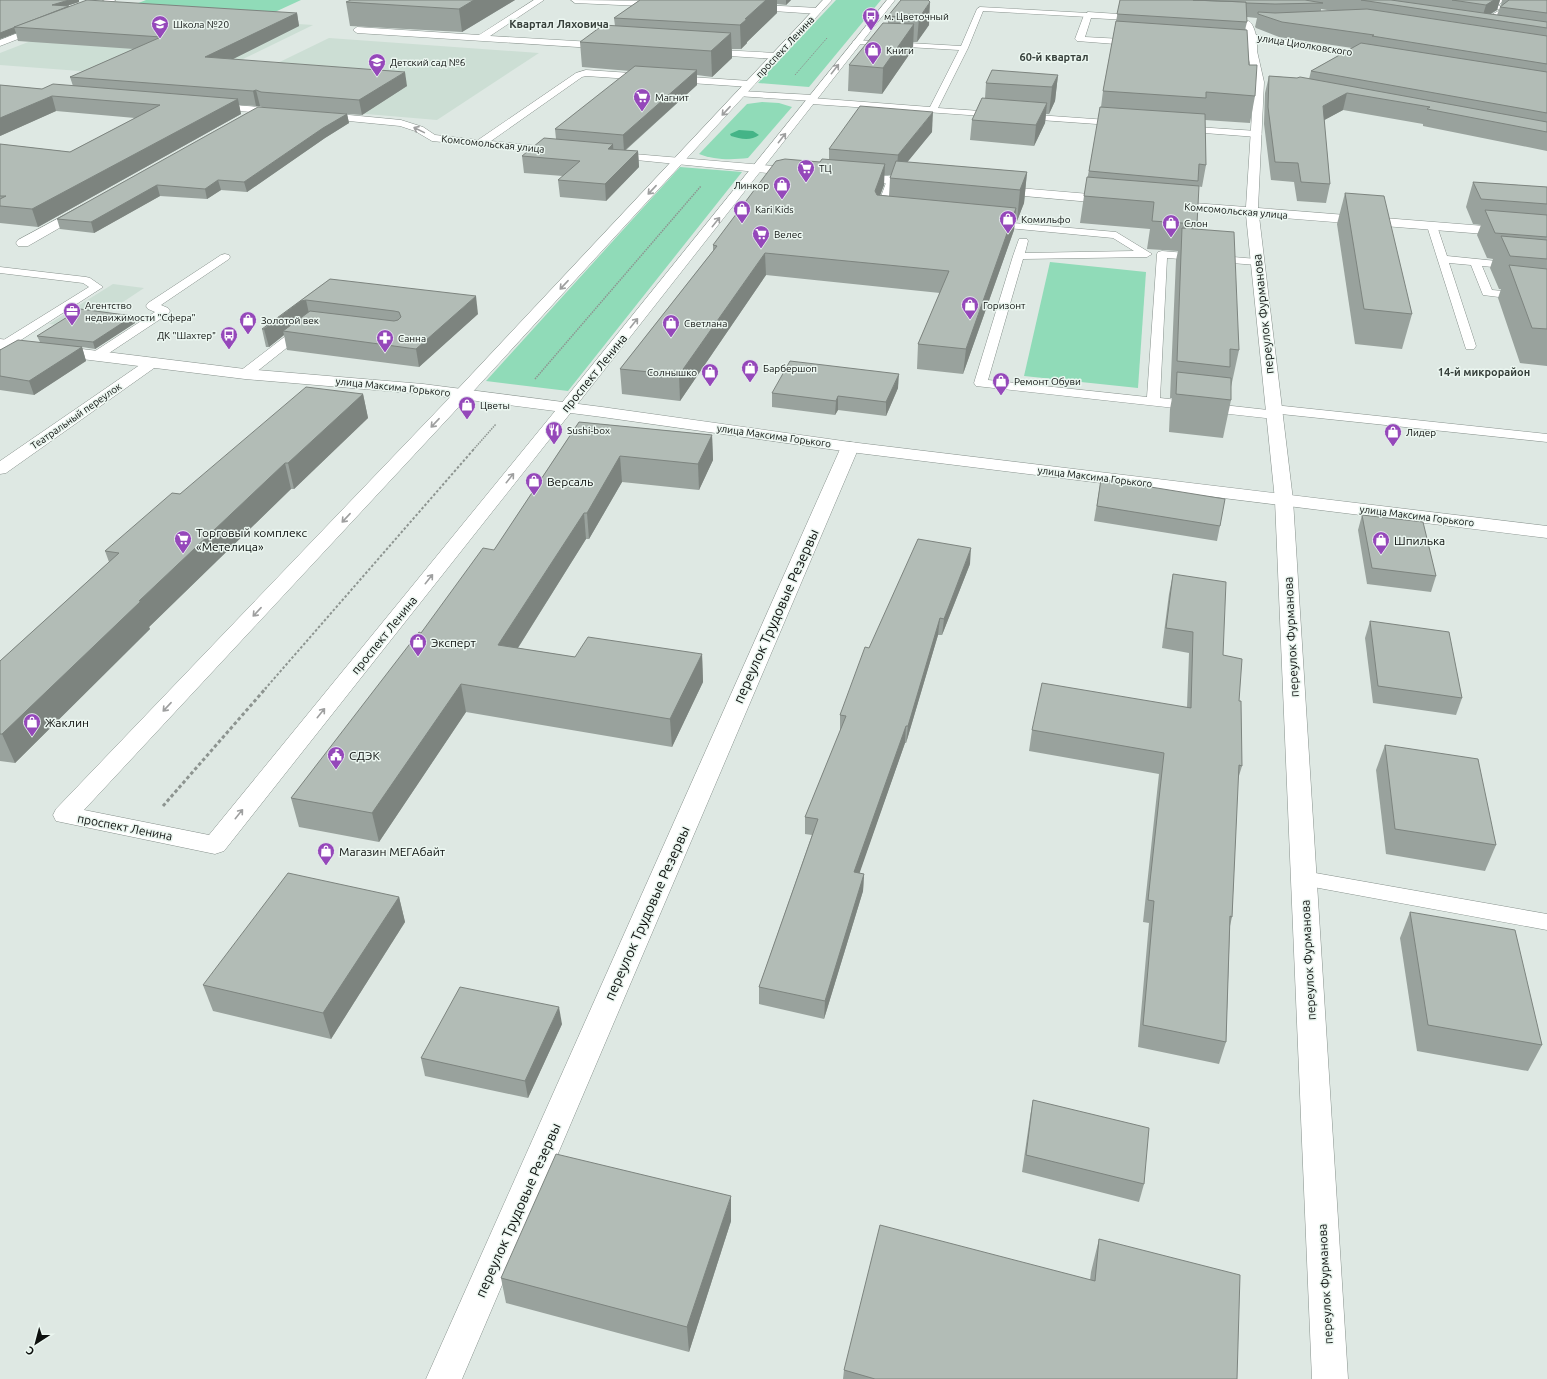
<svg xmlns="http://www.w3.org/2000/svg" width="1547" height="1379" viewBox="0 0 1547 1379" font-family="Ubuntu,sans-serif">
  <rect width="100%" height="100%" fill="#dee8e3"/>
  <g fill="#ccded4">
    <path d="M108,11L313,25L200,80L0,65V53Z"/>
    <path d="M329,38L539,53L437,120L202,100Z"/>
    <path d="M113,284L144,288L99,318L64,326L49,324Z"/>
  </g>
  <g fill="#90dbb8">
    <path d="M146,0H301L264,17L126,8Z"/>
    <path d="M836,0H881L809,87L758,83Z"/>
    <path d="M762,102L779,103L792,107L748,158C732,160 714,160 699,154L747,104Z"/>
    <path d="M680,167L742,172L568,391L486,381Z"/>
    <path d="M1050,262L1146,272L1138,388L1024,376Z"/>
  </g>
  <path fill="#44b487" d="M739,130L753,131L759,135C751,141 740,139 731,136L730,134Z"/>
  <g fill="none" stroke-linecap="round" stroke-linejoin="round">
    <g stroke="#87918c" stroke-width="1">
      <g id="service">
        <path d="M1497,0H1505L1498,5L1509,10L1494,21H1488V17L1500,10L1490,6Z"/>
        <path d="M980,7L1088,13L1092,15L1088,17L983,11L968,48L938,108L1122,121L1126,124L1125,126L812,104L808,101L812,98L930,107L959,50L856,44L852,42L856,40L961,46L977,9Z"/>
        <path d="M1181,126L1257,131L1262,134L1257,137L1178,131L1177,129Z"/>
        <path d="M892,177L897,180L886,211L890,214L885,217L876,215L875,213L887,180Z"/>
        <path d="M991,221L1116,232L1152,254L1147,257L1023,259L988,380L1147,397L1157,254L1158,252L1162,251L1257,259L1263,262L1261,264L1257,265L1167,258L1160,398L1268,410L1269,406L1274,405L1547,434V442L1281,414L1280,418L1275,419L976,386L974,383L1013,256L1019,239H1027L1028,241L1025,253L1134,251L1113,238L987,226L986,224Z"/>
        <path d="M1432,223L1437,226L1447,256L1547,266V272L1482,266L1492,290L1547,295V303L1483,295L1471,265L1449,263L1476,346L1474,349H1466L1427,226Z"/>
        <path d="M225,254L229,255L230,257L229,259L161,305L168,308L170,311L168,314L100,359H92L90,356L92,353L155,312L148,309L146,306L148,303L221,255Z"/>
        <path d="M0,267L86,277L90,278L103,287L10,347H2L0,344L2,341L89,287L83,283L0,273Z"/>
        <path d="M304,324L308,325L310,328L308,331L250,377H240L239,374L240,371L300,325Z"/>
        <path d="M1304,871L1547,914V930L1297,884L1293,879L1297,874Z"/>
      </g>
    </g>
    <g stroke="#87918c" stroke-width="1">
      <g id="minor">
        <path d="M105,0H116L85,14L82,15L78,12Z"/>
        <path d="M534,0H544L490,36L609,43L614,46L609,49L357,33L353,30L357,27L479,35Z"/>
        <path d="M571,0L664,1L668,4L664,7L575,3Z"/>
        <path d="M746,4L818,8L822,11L818,14L743,9L742,7Z"/>
        <path d="M1088,12L1149,16L1150,18L1146,21L1091,18L1085,37L1141,40L1146,43L1141,46L1077,41L1075,39L1084,15Z"/>
        <path d="M1246,20C1253,22 1254,29 1256,35L1374,54L1379,57L1374,60L1257,40V51L1264,82L1258,208L1547,231V239L1259,216L1293,500L1348,1379H1312L1275,500L1246,215L1167,209L1163,208L1161,205L1163,202L1167,201L1246,207L1254,82L1247,51V37L1245,27L1242,23Z"/>
        <path d="M46,22L49,23L50,25L49,27L0,46V40Z"/>
        <path d="M701,49L776,53L781,56L776,59L698,54L696,52L698,50Z"/>
        <path d="M586,70L750,81L755,84L750,87L586,76L582,77L491,141L565,149L567,151L565,153L561,154L432,141L415,131L400,126L318,118L313,115L318,112L401,120L423,127L435,135L478,140L576,73Z"/>
        <path d="M741,91L813,95L818,98L813,101L737,96L736,94L737,92Z"/>
        <path d="M211,103L284,109L289,112L284,115L207,108L206,106L207,104Z"/>
        <path d="M610,152L798,168L802,170L804,172L802,174L798,176L606,157L604,155L606,153Z"/>
        <path d="M855,173L920,179L924,180L926,183L924,186L920,187L851,180L849,177L851,174Z"/>
        <path d="M994,186L1113,196L1117,197L1119,200L1117,203L1113,204L990,193L988,190L990,187Z"/>
        <path d="M85,204L89,205L91,208L89,211L28,246H18L16,243L18,240Z"/>
        <path d="M152,358L157,360L160,363L157,366L6,473L0,474V461L147,360Z"/>
        <path d="M462,389L468,391L470,394L468,397L84,810L209,835L560,405L566,403L572,405L574,408L572,411L224,851L215,854L56,821L53,815L56,809L456,391Z"/>
        <path d="M850,442L856,443L859,447L462,1379H426L841,447L844,443Z"/>
      </g>
    </g>
    <g stroke="#87918c" stroke-width="1">
      <g id="tertiary">
        <path d="M823,0H832L468,397L462,399L456,397L454,394L456,391Z"/>
        <path d="M887,0H895L572,411L566,413L560,411L558,408L560,405Z"/>
      </g>
    </g>
    <g stroke="#87918c" stroke-width="1">
      <path id="secondary" d="M0,339L245,369L423,384L602,407L850,442L1547,526V538L850,452L602,417L423,394L245,379L0,349Z"/>
    </g>
    <path stroke="#8d9490" stroke-width="1" stroke-dasharray="1.5 1" stroke-linecap="butt" d="M795,75L827,38"/>
    <g stroke="#8d9490" stroke-width="1.5" stroke-dasharray="1.5 1" stroke-linecap="butt">
      <path d="M535,379L701,186"/>
      <path d="M473,450L496,424"/>
    </g>
    <path stroke="#8d9490" stroke-width="2" stroke-dasharray="2.5 2" stroke-linecap="butt" d="M265,689L474,449"/>
    <path stroke="#8d9490" stroke-width="3" stroke-dasharray="3.5 2.5" stroke-linecap="butt" d="M163,806L266,688"/>
    <use href="#service" fill="#fff" fill-rule="evenodd"/>
    <use href="#minor" fill="#fff" fill-rule="evenodd"/>
    <use href="#tertiary" fill="#fff" fill-rule="evenodd"/>
    <use href="#secondary" fill="#fff" fill-rule="evenodd"/>
  </g>
  <g fill="#99a29d" fill-rule="evenodd">
    <path d="M0,0L79,2L66,6L69,7L297,13L299,26L233,59L407,86L362,115L264,108L260,106H256L239,105L241,114L38,227L0,223V144L70,152L135,118L56,111L0,136V85L42,89L73,86L70,77L134,49L18,41L16,33L0,39Z"/>
    <path d="M515,0L462,32L350,26L346,2Z"/>
    <path d="M640,0H791L786,5L777,4V13L747,42V43L741,49H732V58L712,77L697,75V85L626,150L638,151L639,167L606,201L560,197L558,180L563,176L524,173L522,156L556,139L555,129L630,71L582,67L580,42L615,26L614,18Z"/>
    <path d="M901,0L929,25L917,42H913V49L882,94L848,91L849,65L888,23V16Z"/>
    <path d="M1120,0H1500L1497,10L1491,14L1497,15L1500,7L1502,5H1501L1502,0H1547V151L1423,126V124L1343,110L1324,120L1330,184L1326,203L1297,201L1294,182L1271,180L1264,124L1265,93L1269,76L1309,79L1311,71L1352,48L1279,37L1256,28L1255,27L1257,18L1247,17V22L1245,30L1249,65L1255,96L1250,123L1205,120L1206,165L1202,187L1197,186V224L1196,229L1239,350L1231,387V400L1223,438L1169,432L1170,409L1172,398H1170L1176,260L1178,251L1147,249L1150,229L1080,223L1084,196L1101,107L1103,91ZM1321,9L1333,11H1321Z"/>
    <path d="M1058,75L1055,101L1049,114H1046L1045,123L1034,146L970,140L972,120L985,98L986,83Z"/>
    <path d="M347,114L349,123L325,138L247,192L221,190L207,199L160,196L94,233L60,229L57,219Z"/>
    <path d="M932,132L907,162L1027,172L1024,203L1017,221H1015L1014,230L963,374L917,369L918,344L940,293L766,275L680,401L622,394L620,369L713,251V245L829,159V149ZM884,175H891L890,178L889,196L880,195L884,185Z"/>
    <path d="M1473,182L1547,187V366L1520,363L1498,298L1501,289H1499L1490,268L1493,259L1487,258L1477,235L1481,225L1473,224L1466,207Z"/>
    <path d="M1345,193L1412,314L1402,349L1355,344L1337,224Z"/>
    <path d="M330,279L478,314L419,367L287,350L284,335L269,347H266L262,329Z"/>
    <path d="M133,316L135,323L95,349L82,347L86,361L34,395L0,390V350L40,342L37,336Z"/>
    <path d="M898,388L886,416L838,410L835,415L772,407V393Z"/>
    <path d="M363,394L368,418L294,489H291L149,627L150,629L15,763L0,761V661L109,562L105,551L180,494Z"/>
    <path d="M579,422L712,435L713,460L699,490L622,482L589,539H586L518,648L575,657L702,654L703,682L672,747L466,712L379,842L299,827L291,798L421,633L494,550Z"/>
    <path d="M1101,479L1220,526L1217,541L1094,521Z"/>
    <path d="M1362,515L1436,576L1431,592L1367,584L1358,530Z"/>
    <path d="M970,564L942,635H938L906,743H905L859,873L864,874L863,891L824,1019L759,1004V987L812,835L805,834V817L840,732V715L869,648Z"/>
    <path d="M1173,574L1223,655L1239,701L1242,766L1238,779L1232,917L1230,926L1226,1042L1219,1064L1138,1047L1149,923L1143,922L1159,774L1029,751L1032,730L1187,707L1189,653L1162,648L1169,594Z"/>
    <path d="M1370,621L1462,698L1456,715L1373,703L1365,638Z"/>
    <path d="M1385,745L1496,845L1485,871L1386,854L1376,770Z"/>
    <path d="M399,897L405,922L331,1039L213,1011L203,985Z"/>
    <path d="M1410,912L1542,1045L1528,1071L1417,1051L1400,938Z"/>
    <path d="M562,1024L528,1098L425,1076L421,1058Z"/>
    <path d="M1033,1100L1144,1184L1139,1202L1022,1172L1030,1117Z"/>
    <path d="M731,1221L689,1352L506,1303L501,1278Z"/>
    <path d="M1099,1239L1237,1379H843L844,1370L1090,1280L1091,1272Z"/>
  </g>
  <g fill="#7d847f">
    <path d="M69,0H79V2L54,10L52,5Z"/>
    <path d="M474,0H515L462,32L459,9Z"/>
    <path d="M766,0H777V13L747,42V43L741,49L740,25L745,19Z"/>
    <path d="M786,0H791L786,5Z"/>
    <path d="M1490,0H1500L1497,10L1483,18H1482L1486,5Z"/>
    <path d="M930,2L929,25L917,42L919,18Z"/>
    <path d="M297,13L299,26L209,71L205,57Z"/>
    <path d="M914,24L913,49L882,94L883,68Z"/>
    <path d="M14,27L16,33L0,39V33Z"/>
    <path d="M731,33L732,58L712,77L711,51Z"/>
    <path d="M697,70V85L624,151L623,135Z"/>
    <path d="M405,72L407,86L362,115L359,100Z"/>
    <path d="M1058,75L1055,101L1049,114L1052,87Z"/>
    <path d="M256,90L260,106H256L253,91Z"/>
    <path d="M1347,93L1343,110L1319,123L1323,106Z"/>
    <path d="M52,96L56,111L0,136V118Z"/>
    <path d="M238,99L241,114L38,227L32,209Z"/>
    <path d="M1047,103L1045,123L1034,146L1036,125Z"/>
    <path d="M933,112L932,132L896,176L898,155Z"/>
    <path d="M347,114L349,123L325,138L247,192L244,182L323,128Z"/>
    <path d="M613,144L614,161L608,149Z"/>
    <path d="M638,151L639,167L606,201L605,184Z"/>
    <path d="M885,164L884,185L874,212L875,191Z"/>
    <path d="M1027,172L1024,203L1017,221L1020,190Z"/>
    <path d="M218,180L221,190L207,199L205,189Z"/>
    <path d="M157,185L160,196L94,233L91,222Z"/>
    <path d="M1016,208L1014,230L963,374L966,349Z"/>
    <path d="M765,253L766,275L680,401L679,375Z"/>
    <path d="M476,296L478,314L419,367L416,349Z"/>
    <path d="M306,300L310,318L283,331L284,335L269,347L264,329L301,301Z"/>
    <path d="M133,316L135,323L95,349L93,342Z"/>
    <path d="M82,347L86,361L34,395L29,381Z"/>
    <path d="M899,374L898,388L886,416V402Z"/>
    <path d="M363,394L368,418L294,489L288,463Z"/>
    <path d="M838,396V410L835,415L836,401Z"/>
    <path d="M712,435L713,460L699,490L698,464Z"/>
    <path d="M620,456L622,482L589,539L587,513Z"/>
    <path d="M285,463L291,489L149,627L150,629L15,763L2,734L139,601Z"/>
    <path d="M584,513L586,539L502,673L498,645Z"/>
    <path d="M971,548L970,564L942,635L944,619Z"/>
    <path d="M940,618L938,635L906,743L908,726Z"/>
    <path d="M702,654L703,682L672,747L670,719Z"/>
    <path d="M461,684L466,712L379,842L372,813Z"/>
    <path d="M906,726L905,743L854,889V872Z"/>
    <path d="M864,874L863,891L824,1019L825,1001Z"/>
    <path d="M399,897L405,922L331,1039L323,1013Z"/>
    <path d="M559,1007L562,1024L528,1098L525,1081Z"/>
    <path d="M731,1196V1221L689,1352L687,1327Z"/>
  </g>
  <g fill="#b2bcb6" stroke="#7d847f">
    <path d="M0,0H69L52,5L69,6L0,33Z"/>
    <path d="M87,0L297,13L205,57L405,72L359,100L261,92L256,90L253,91L70,77L161,37L14,27Z"/>
    <path d="M351,0H474L459,9L346,2Z"/>
    <path d="M640,0H766L745,19H747L740,25L614,18Z"/>
    <path d="M901,0H928L930,2L919,18L888,16Z"/>
    <path d="M1120,0H1191L1246,2L1247,22L1117,14Z"/>
    <path d="M1193,0H1305L1323,3L1275,4L1246,3V2Z"/>
    <path d="M1361,0H1391L1547,22V28Z"/>
    <path d="M1452,0H1494L1486,5Z"/>
    <path d="M1509,0H1547V13L1500,7Z"/>
    <path d="M1367,9L1547,36V64L1372,36L1374,35L1282,22L1258,14V12L1275,13Z"/>
    <path d="M1116,21L1247,30L1249,65H1257L1255,96L1206,92V98L1103,91Z"/>
    <path d="M883,23L914,24L883,68L849,65Z"/>
    <path d="M603,25L731,33L711,51L580,42Z"/>
    <path d="M1361,43L1547,72V113L1311,71Z"/>
    <path d="M635,66L697,70L623,135L555,129Z"/>
    <path d="M992,70L1058,75L1052,87L986,83Z"/>
    <path d="M1269,76L1297,78L1300,77L1547,122V132L1427,109L1430,107L1347,93L1323,106L1330,184L1301,182L1298,163L1275,162L1268,107Z"/>
    <path d="M53,84L238,99L32,209L0,206V199L6,196H0V144L70,152L160,105L52,96L0,118V85L42,89Z"/>
    <path d="M982,98L1047,103L1036,125L972,120Z"/>
    <path d="M860,106L933,112L898,155L829,149Z"/>
    <path d="M258,107L347,114L323,128L244,182L218,180L205,189L157,185L91,222L57,219Z"/>
    <path d="M1100,107L1205,114L1206,165L1199,164L1198,181L1089,171Z"/>
    <path d="M544,138L613,144L608,149L638,151L605,184L558,180L580,161L522,156Z"/>
    <path d="M785,159L820,162L822,159L885,164L875,191L877,195L1016,208L966,349L918,344L949,271L765,253L679,375L620,369L717,246L713,245L776,161Z"/>
    <path d="M896,161L1027,172L1020,190L890,178Z"/>
    <path d="M1087,177L1199,186L1197,224L1152,221L1154,202L1084,196Z"/>
    <path d="M1473,182L1547,187V204L1481,199Z"/>
    <path d="M1345,193L1384,196L1412,314L1364,309Z"/>
    <path d="M1485,210L1547,215V237L1495,233Z"/>
    <path d="M1182,228L1234,232L1239,350L1230,349V367L1177,361Z"/>
    <path d="M1501,236L1547,240V259L1510,256Z"/>
    <path d="M1509,265L1547,269V329L1532,328Z"/>
    <path d="M330,279L476,296L416,349L283,331L310,311L394,321L398,320L401,317L399,312L394,311L306,300L301,301L264,329H262Z"/>
    <path d="M80,309L133,316L93,342L37,336Z"/>
    <path d="M18,340L82,347L29,381L0,376V350Z"/>
    <path d="M790,361L899,374L886,402L838,396L836,401L772,393Z"/>
    <path d="M1177,372L1231,378V400L1176,394Z"/>
    <path d="M306,387L363,394L288,463H285L139,601H141L2,734H0V661L119,553L105,551L172,493L180,494Z"/>
    <path d="M579,422L712,435L698,464L620,456L587,513H584L498,645L575,657L588,637L702,654L670,719L461,684L372,813L291,798L419,632L421,633L483,548L494,550Z"/>
    <path d="M1101,479L1225,499L1220,526L1097,506Z"/>
    <path d="M1362,515L1423,522L1436,576L1372,568Z"/>
    <path d="M918,539L971,548L944,619L940,618L908,726H906L854,872L864,874L825,1001L759,987L818,819L805,817L846,716L840,715L865,647L869,648Z"/>
    <path d="M1173,574L1226,582L1223,655L1242,659L1239,701H1241L1242,766L1239,765L1232,917L1230,916L1226,1042L1143,1025L1154,901L1148,900L1164,753L1032,730L1042,683L1191,708L1193,632L1166,628Z"/>
    <path d="M1370,621L1449,632L1462,698L1378,686Z"/>
    <path d="M1385,745L1478,759L1496,845L1395,829Z"/>
    <path d="M288,873L399,897L323,1013L203,985Z"/>
    <path d="M1410,912L1515,930L1542,1045L1428,1025Z"/>
    <path d="M460,987L559,1007L525,1081L421,1058Z"/>
    <path d="M1033,1100L1149,1128L1144,1184L1026,1155Z"/>
    <path d="M556,1154L731,1196L687,1327L501,1278Z"/>
    <path d="M880,1225L1095,1281L1099,1239L1240,1275L1237,1379H875L844,1370Z"/>
  </g>
  <defs><path id="oneway-shaft" d="M-6 0H5M1.5-3L5.5 0L1.5 3" fill="none" stroke-width="1.6" stroke-linecap="round" stroke-linejoin="round"/></defs>
  <g stroke="#9e9f9f">
    <use href="#oneway-shaft" transform="translate(835 69) rotate(-52)"/>
    <use href="#oneway-shaft" transform="translate(726 111) rotate(133)"/>
    <use href="#oneway-shaft" transform="translate(419 130) rotate(-154)"/>
    <use href="#oneway-shaft" transform="translate(782 138) rotate(-52)"/>
    <use href="#oneway-shaft" transform="translate(652 190) rotate(133)"/>
    <use href="#oneway-shaft" transform="translate(716 222) rotate(-51)"/>
    <use href="#oneway-shaft" transform="translate(564 285) rotate(133)"/>
    <use href="#oneway-shaft" transform="translate(634 323) rotate(-51)"/>
    <use href="#oneway-shaft" transform="translate(435 423) rotate(133)"/>
    <use href="#oneway-shaft" transform="translate(510 478) rotate(-51)"/>
    <use href="#oneway-shaft" transform="translate(346 518) rotate(133)"/>
    <use href="#oneway-shaft" transform="translate(429 579) rotate(-51)"/>
    <use href="#oneway-shaft" transform="translate(257 612) rotate(133)"/>
    <use href="#oneway-shaft" transform="translate(167 707) rotate(133)"/>
    <use href="#oneway-shaft" transform="translate(321 713) rotate(-51)"/>
    <use href="#oneway-shaft" transform="translate(239 814) rotate(-51)"/>
  </g>
  <defs>
    <g id="bus-pin" transform="scale(0.9)"><path d="M0 17L-7.5 6A9.5 9.5 0 1 1 7.5 6Z" fill="#9548ba" stroke="#ebf6f0"/><path d="M-5-6H5V4H4V6H2V4H-2V6H-4V4H-5ZM-3.5-4V0h7V-4ZM-3.5 1.2v1.5H-2V1.2ZM2 1.2v1.5H3.5V1.2Z" fill="#fff"/></g>
    <g id="school-pin" transform="scale(0.9)"><path d="M0 17L-7.5 6A9.5 9.5 0 1 1 7.5 6Z" fill="#9548ba" stroke="#ebf6f0"/><path d="M0-5L7-2L0 1L-7-2ZM-4 1L0 2.5L4 1V4Q0 6-4 4Z" fill="#fff"/></g>
    <g id="shop-pin" transform="scale(0.9)"><path d="M0 17L-7.5 6A9.5 9.5 0 1 1 7.5 6Z" fill="#9548ba" stroke="#ebf6f0"/><path d="M-5-2.5h2.3a2.7 3.5 0 0 1 5.4 0H5L5.5 6h-11ZM-1.5-2.5h3a1.5 2.3 0 0 0-3 0Z" fill="#fff"/></g>
    <g id="supermarket-pin" transform="scale(0.9)"><path d="M0 17L-7.5 6A9.5 9.5 0 1 1 7.5 6Z" fill="#9548ba" stroke="#ebf6f0"/><path d="M-6-5.5h2.5l.6 2H6L4.5 2H-2.5L-4.4-4H-6ZM-1.5 3.2a1.3 1.3 0 1 0 .1 0ZM3 3.2a1.3 1.3 0 1 0 .1 0Z" fill="#fff"/></g>
    <g id="office-pin" transform="scale(0.9)"><path d="M0 17L-7.5 6A9.5 9.5 0 1 1 7.5 6Z" fill="#9548ba" stroke="#ebf6f0"/><path d="M-6-3h4V-5.5h4V-3h4V5H-6ZM-1-4.5V-3h2v-1.5ZM-6 0V1H6V0Z" fill="#fff"/></g>
    <g id="pharmacy-pin" transform="scale(0.9)"><path d="M0 17L-7.5 6A9.5 9.5 0 1 1 7.5 6Z" fill="#9548ba" stroke="#ebf6f0"/><path d="M-2-6h4v4h4v4h-4v4h-4v-4h-4v-4h4Z" fill="#fff"/></g>
    <g id="restaurant-pin" transform="scale(0.9)"><path d="M0 17L-7.5 6A9.5 9.5 0 1 1 7.5 6Z" fill="#9548ba" stroke="#ebf6f0"/><path d="M-5-6h1v4h1v-4h1v4h1v-4h1v5L-1.5 .5V6h-2V.5L-5-1ZM5-6V6H3V1.5H1.5Q1.5-4 5-6Z" fill="#fff"/></g>
    <g id="civic-pin" transform="scale(0.9)"><path d="M0 17L-7.5 6A9.5 9.5 0 1 1 7.5 6Z" fill="#9548ba" stroke="#ebf6f0"/><path d="M-.6-6.5H3V-4.5H.6V-3L4-1V1h2V6H-6V1h2V-1L-.6-3ZM-1.2 2.5V6h2.4V2.5Z" fill="#fff"/></g>
  </defs>
  <g fill-rule="evenodd">
    <use href="#bus-pin" x="871" y="16"/>
    <use href="#school-pin" x="160" y="24"/>
    <use href="#shop-pin" x="873" y="50"/>
    <use href="#school-pin" x="377" y="62"/>
    <use href="#supermarket-pin" x="642" y="97"/>
    <use href="#supermarket-pin" x="806" y="168"/>
    <use href="#shop-pin" x="782" y="185"/>
    <use href="#shop-pin" x="742" y="209"/>
    <use href="#shop-pin" x="1008" y="219"/>
    <use href="#shop-pin" x="1171" y="223"/>
    <use href="#supermarket-pin" x="761" y="234"/>
    <use href="#shop-pin" x="970" y="305"/>
    <use href="#office-pin" x="72" y="311"/>
    <use href="#shop-pin" x="248" y="320"/>
    <use href="#shop-pin" x="671" y="323"/>
    <use href="#bus-pin" x="229" y="335"/>
    <use href="#pharmacy-pin" x="385" y="338"/>
    <use href="#shop-pin" x="750" y="368"/>
    <use href="#shop-pin" x="710" y="372"/>
    <use href="#shop-pin" x="1001" y="381"/>
    <use href="#shop-pin" x="467" y="405"/>
    <use href="#restaurant-pin" x="554" y="430"/>
    <use href="#shop-pin" x="1393" y="432"/>
    <use href="#shop-pin" x="534" y="481"/>
    <use href="#supermarket-pin" x="183" y="539"/>
    <use href="#shop-pin" x="1381" y="540"/>
    <use href="#shop-pin" x="418" y="642"/>
    <use href="#shop-pin" x="32" y="722"/>
    <use href="#civic-pin" x="336" y="755"/>
    <use href="#shop-pin" x="326" y="851"/>
  </g>
  <g text-anchor="middle" dominant-baseline="central" stroke-width="3" stroke-linejoin="round" paint-order="stroke">
    <g font-size="10" fill="#0d100e" stroke="#ebf6f0" text-anchor="start">
      <text x="884" y="16">м. Цветочный</text>
      <text x="173" y="24">Школа №20</text>
      <text x="886" y="50">Книги</text>
      <text x="390" y="62">Детский сад №6</text>
      <text x="655" y="97">Магнит</text>
      <text x="819" y="168">ТЦ</text>
      <text x="769" y="185" text-anchor="end">Линкор</text>
      <text x="755" y="209">Kari Kids</text>
      <text x="1021" y="219">Комильфо</text>
      <text x="1184" y="223">Слон</text>
      <text x="774" y="234">Велес</text>
      <text x="85" y="305">Агентство<tspan x="85" dy="12">недвижимости "Сфера"</tspan></text>
      <text x="983" y="305">Горизонт</text>
      <text x="261" y="320">Золотой век</text>
      <text x="684" y="323">Светлана</text>
      <text x="216" y="335" text-anchor="end">ДК "Шахтер"</text>
      <text x="398" y="338">Санна</text>
      <text x="763" y="368">Барбершоп</text>
      <text x="697" y="372" text-anchor="end">Солнышко</text>
      <text x="1014" y="381">Ремонт Обуви</text>
      <text x="480" y="405">Цветы</text>
      <text x="567" y="430">Sushi-box</text>
      <text x="1406" y="432">Лидер</text>
    </g>
    <g font-size="10" fill="#0d100e" stroke="#ebf6f0">
      <text transform="translate(1305 45) rotate(9)">улица Циолковского</text>
      <text transform="translate(785 47) rotate(-47)">проспект Ленина</text>
      <text transform="translate(493 144) rotate(6)">Комсомольская улица</text>
      <text transform="translate(1236 211) rotate(5)">Комсомольская улица</text>
      <text transform="translate(393 387) rotate(6)">улица Максима Горького</text>
      <text transform="translate(76 416) rotate(-35)">Театральный переулок</text>
      <text transform="translate(774 436) rotate(8)">улица Максима Горького</text>
      <text transform="translate(1095 477) rotate(7)">улица Максима Горького</text>
      <text transform="translate(1417 516) rotate(7)">улица Максима Горького</text>
    </g>
    <g font-size="11" font-weight="bold" fill="#37403b" stroke="#ebf6f0">
      <text x="559" y="24">Квартал Ляховича</text>
      <text x="1054" y="57">60-й квартал</text>
      <text x="1484" y="372">14-й микрорайон</text>
    </g>
    <g font-size="12" fill="#0d100e" stroke="#ebf6f0">
      <text transform="translate(1263 314) rotate(-96)">переулок Фурманова</text>
      <text transform="translate(594 373) rotate(-51)">проспект Ленина</text>
      <text transform="translate(384 635) rotate(-51)">проспект Ленина</text>
      <text transform="translate(1291 637) rotate(-93)">переулок Фурманова</text>
      <text transform="translate(125 827) rotate(11)">проспект Ленина</text>
      <text transform="translate(1308 960) rotate(-93)">переулок Фурманова</text>
      <text transform="translate(1325 1284) rotate(-93)">переулок Фурманова</text>
    </g>
    <g font-size="12" fill="#0d100e" stroke="#ebf6f0" text-anchor="start">
      <text x="547" y="481">Версаль</text>
      <text x="196" y="532">Торговый комплекс<tspan x="196" dy="14">«Метелица»</tspan></text>
      <text x="1394" y="540">Шпилька</text>
      <text x="431" y="642">Эксперт</text>
      <text x="45" y="722">Жаклин</text>
      <text x="349" y="755">СДЭК</text>
      <text x="339" y="851">Магазин МЕГАбайт</text>
    </g>
    <g font-size="14" fill="#0d100e" stroke="#ebf6f0">
      <text transform="translate(776 616) rotate(-66)">переулок Трудовые Резервы</text>
      <text transform="translate(647 913) rotate(-66)">переулок Трудовые Резервы</text>
      <text transform="translate(518 1210) rotate(-66)">переулок Трудовые Резервы</text>
    </g>
  </g>
  <g transform="translate(36 1343) rotate(216)" stroke="#ebf6f0" stroke-width="3" paint-order="stroke">
  <path d="M0-3L7 15L0 10L-7 15Z" fill="#0d100e"/>
  <text y="-6" font-size="11" font-weight="bold" text-anchor="middle" fill="#0d100e">С</text>
  </g>
</svg>
